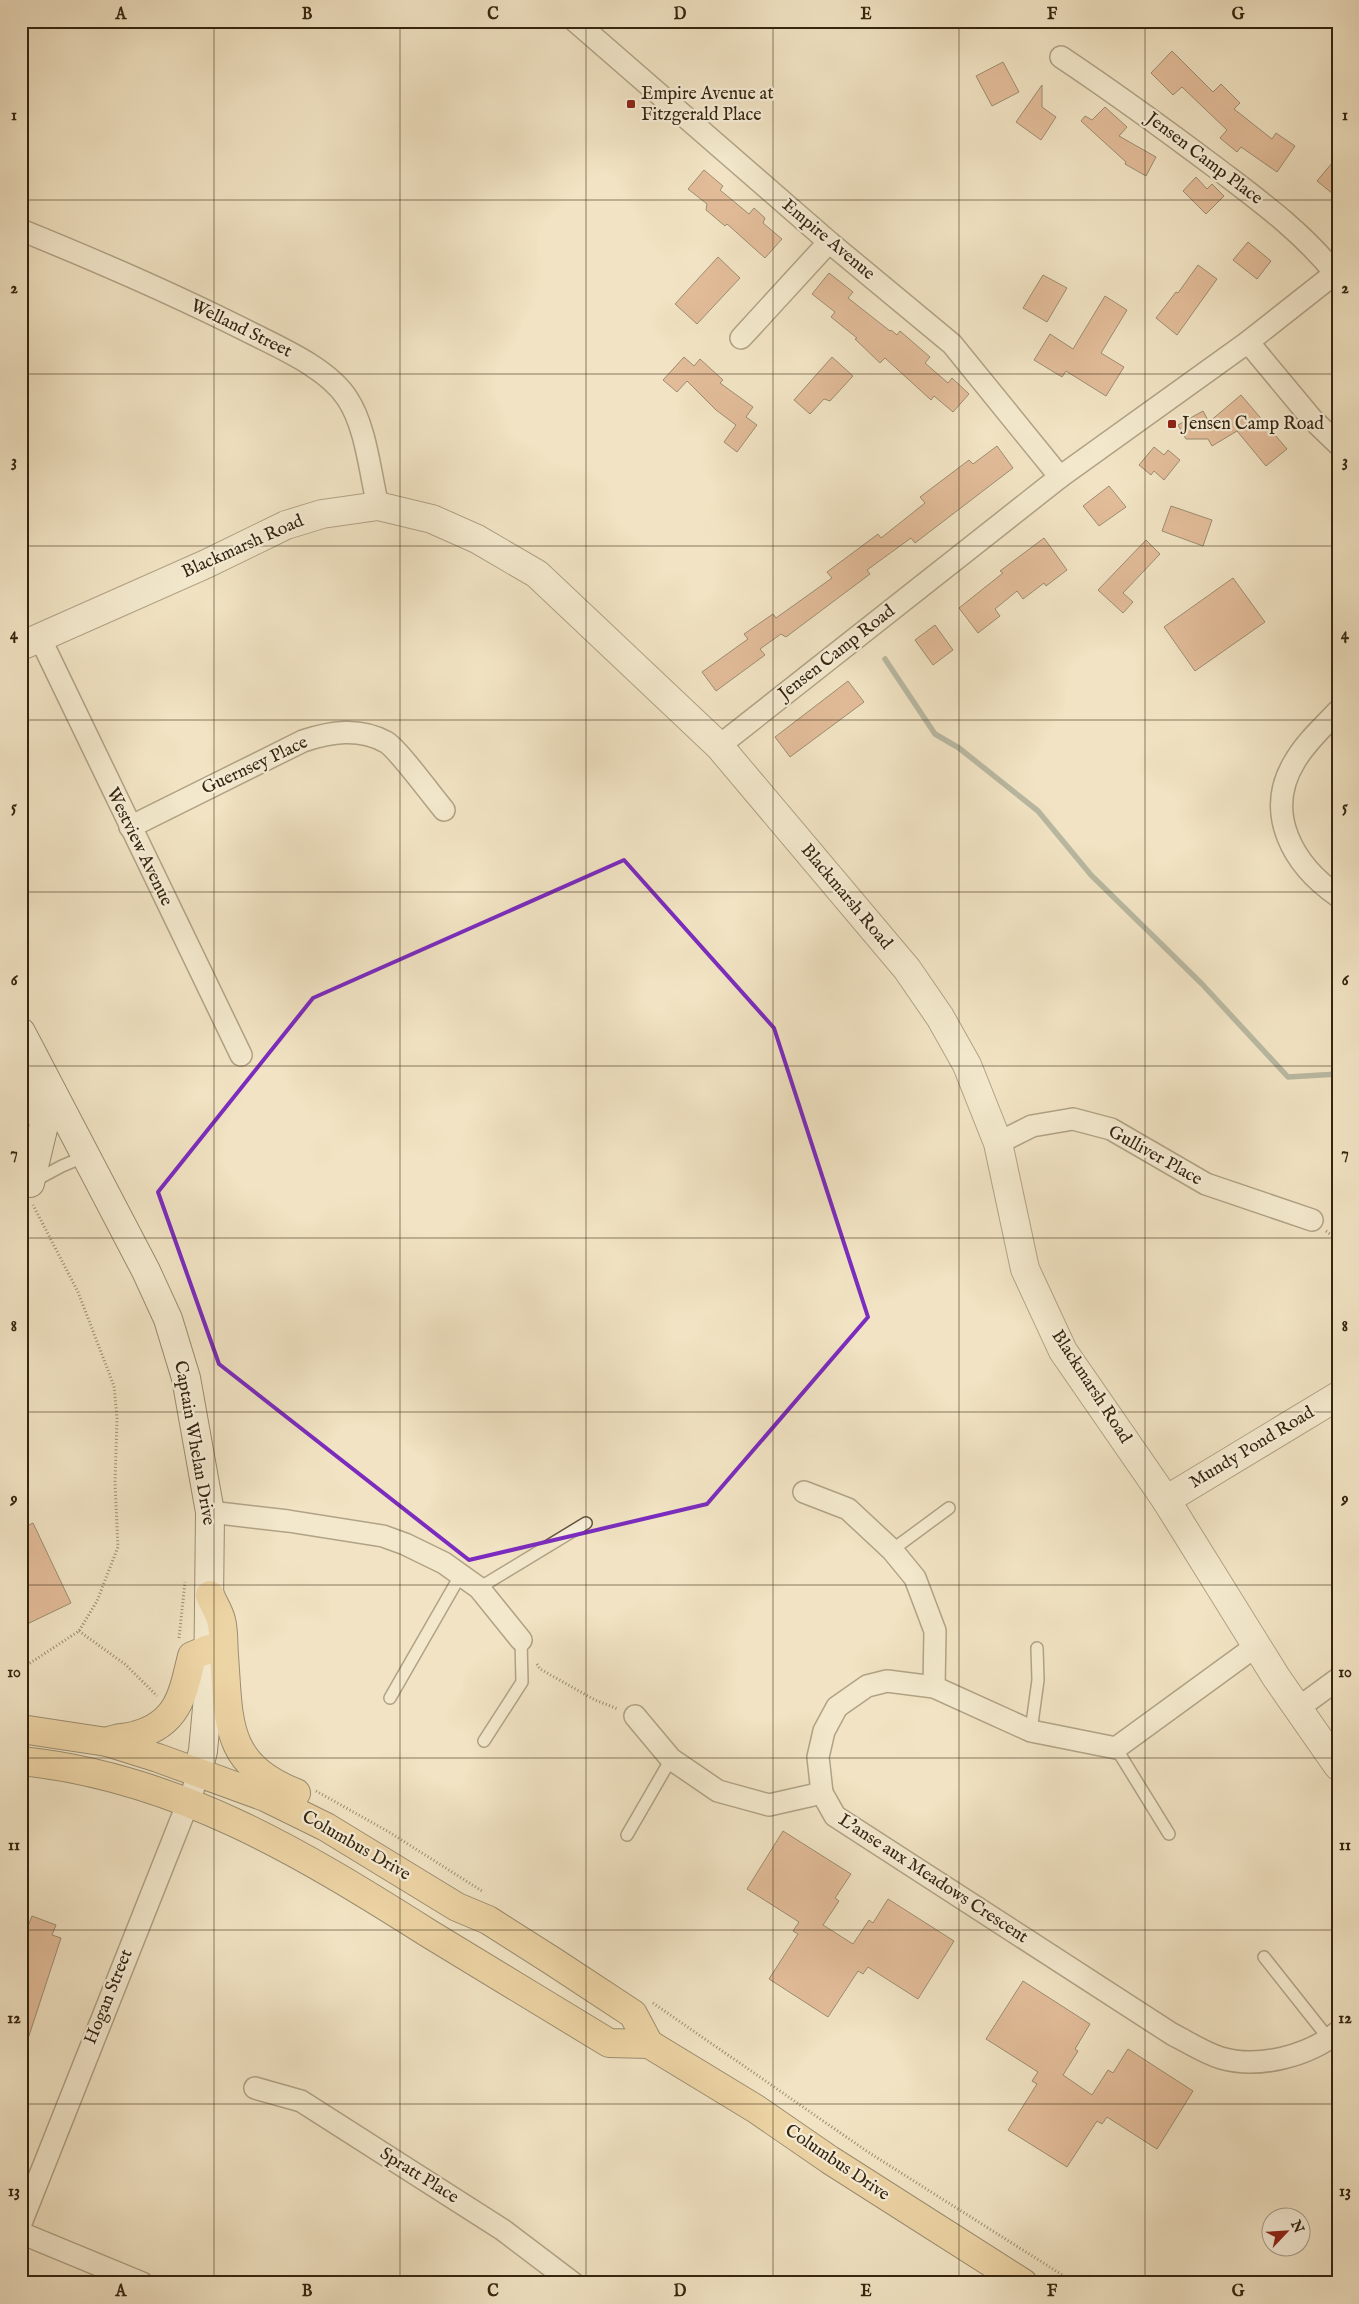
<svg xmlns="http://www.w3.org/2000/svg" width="1359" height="2304" viewBox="0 0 1359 2304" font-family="'IM FELL English',serif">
  <rect width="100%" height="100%" fill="#f1e3c3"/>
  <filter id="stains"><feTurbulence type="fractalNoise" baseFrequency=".004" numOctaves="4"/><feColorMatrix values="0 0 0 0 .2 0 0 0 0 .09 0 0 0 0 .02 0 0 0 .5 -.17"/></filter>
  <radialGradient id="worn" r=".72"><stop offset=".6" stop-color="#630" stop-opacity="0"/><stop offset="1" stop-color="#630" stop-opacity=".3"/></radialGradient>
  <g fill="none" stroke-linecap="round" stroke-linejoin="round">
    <path stroke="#738077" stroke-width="5.5" d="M885,659L935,734L959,748L1038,811L1091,875L1202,984L1288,1077L1338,1074"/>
  </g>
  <g fill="#d08d66" stroke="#35250f">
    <path d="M1172,51L1213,92L1221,84L1240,103L1234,109L1272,139L1276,133L1295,146L1277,172L1241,147L1237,152L1220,138L1227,130L1182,87L1173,95L1151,73Z"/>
    <path d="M1003,62L1019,92L992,106L976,76Z"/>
    <path d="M1042,85V107L1056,117L1041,140L1016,122Z"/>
    <path d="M1105,107L1127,127L1119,136L1156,157L1146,176L1125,164L1126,162L1081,121L1085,116L1092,120Z"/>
    <path d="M1338,156V198L1317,181Z"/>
    <path d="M704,170L723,186L720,190L749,214L754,208L765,218L763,223L782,239L765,258L727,224L725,226L706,210L707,204L688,189Z"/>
    <path d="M1196,177L1207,189L1212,184L1224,196L1206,214L1183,191Z"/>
    <path d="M1248,242L1271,261L1257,279L1233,260Z"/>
    <path d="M718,257L740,278L697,324L675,304Z"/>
    <path d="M1198,265L1217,279L1177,335L1156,318L1176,292L1178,293Z"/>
    <path d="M829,273L853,292L848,298L890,331L891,330L897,335L900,331L930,357L925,363L948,383L952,378L969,394L953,412L934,396L931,400L885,358L880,363L855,339L857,338L831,317L835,312L812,294Z"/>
    <path d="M1043,275L1067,288L1047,322L1023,308Z"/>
    <path d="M1105,296L1127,310L1101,353L1124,367L1106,396L1066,371L1062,377L1034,360L1050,334L1073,349Z"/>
    <path d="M684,357L694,366L700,359L723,380L720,383L753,407L746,417L757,425L737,452L724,442L736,425L716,410L687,381L677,392L663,380Z"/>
    <path d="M832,357L853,376L830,401L824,399L810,414L794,400Z"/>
    <path d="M1241,395L1287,449L1266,466L1237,431L1212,446L1208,439H1186L1178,425L1203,411L1209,422Z"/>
    <path d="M997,446L1013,468L915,543L911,538L867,570L870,574L786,637L781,634L760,649L765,655L716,691L702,672L748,639L744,634L773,614L776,618L832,578L827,572L878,534L881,538L925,503L920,497L969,460L973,464Z"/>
    <path d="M1154,447L1164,455L1168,450L1180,460L1164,480L1154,471L1151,475L1139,465Z"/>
    <path d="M1109,486L1126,507L1099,526L1083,506Z"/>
    <path d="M1171,506L1212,520L1203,546L1162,531Z"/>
    <path d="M1044,538L1067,570L1046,586L1044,583L1023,599L1017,591L995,609L1000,616L978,633L959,608L1003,573L1000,571Z"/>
    <path d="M1146,540L1160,554L1123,593L1133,602L1123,613L1098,590Z"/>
    <path d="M1233,578L1265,622L1195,671L1164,627Z"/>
    <path d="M935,625L953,650L933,665L915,640Z"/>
    <path d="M848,681L864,702L790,757L775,737Z"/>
    <path d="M33,1523L71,1603L21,1627V1529Z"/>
    <path d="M783,1831L851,1874L835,1898L839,1901L823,1925L853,1944L869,1920L873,1923L888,1899L954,1941L918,1999L868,1967L863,1974L858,1971L828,2017L769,1979L798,1934L793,1931L799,1922L747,1889Z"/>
    <path d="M32,1916L56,1925L52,1935L61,1938L24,2051L21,2050V1924L28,1926Z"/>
    <path d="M1023,1981L1090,2024L1075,2049L1078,2051L1063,2075L1092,2095L1108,2070L1113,2073L1128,2049L1193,2091L1157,2149L1107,2117L1102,2124L1097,2121L1067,2167L1008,2130L1037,2084L1032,2081L1038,2072L986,2039Z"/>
  </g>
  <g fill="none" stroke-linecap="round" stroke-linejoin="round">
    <g stroke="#64543c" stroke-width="14">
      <g id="service">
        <path d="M34,1181L62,1166L86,1156"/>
        <path d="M892,1550L949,1508"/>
        <path d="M479,1588L586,1523"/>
        <path d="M390,1698L460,1576"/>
        <path d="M1031,1731L1038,1680L1037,1648"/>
        <path d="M484,1741L522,1682L521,1640"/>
        <path d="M1116,1748L1169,1834"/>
        <path d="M627,1835L671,1759"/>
        <path d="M1264,1957L1329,2039"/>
      </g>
    </g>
    <g stroke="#64543c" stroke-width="24">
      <g id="minor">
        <path d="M575,21L829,242L952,344L1060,477"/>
        <path d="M1061,57C1115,93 1167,131 1219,170C1261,202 1301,231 1335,273"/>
        <path d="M21,230C100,262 178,296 253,334C283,349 328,369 347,398C366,426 370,473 378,506"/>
        <path d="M741,338L829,242"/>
        <path d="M1248,342L1312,419L1338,444"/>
        <path d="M40,638L241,1055"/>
        <path d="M1338,711C1323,727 1306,742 1295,761C1263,813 1293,865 1338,896"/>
        <path d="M719,746L1060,477L1248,342L1338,271"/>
        <path d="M130,827L303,741C330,732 359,727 386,742C397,748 433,797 444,810"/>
        <path d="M998,1143L1032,1126L1073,1119L1111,1129L1206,1184L1312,1220"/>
        <path d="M804,1492L848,1509L892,1550L915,1578L935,1631L934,1687"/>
        <path d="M210,1512L288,1521L383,1536L405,1544L444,1563L479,1588L521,1640"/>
        <path d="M1256,1646L1116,1748L1031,1731L934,1687L887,1681L867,1686L837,1707L824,1731L818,1757L822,1793L835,1816L1172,2034C1188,2042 1204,2053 1221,2058C1259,2069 1308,2056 1338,2032"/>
        <path d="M1297,1709L1338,1679"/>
        <path d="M635,1716L671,1759L718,1791L769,1805L822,1793"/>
        <path d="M255,2088L301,2101L503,2230L573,2283"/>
        <path d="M21,2223L193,1790L198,1771"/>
        <path d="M21,2233L142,2283"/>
      </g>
    </g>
    <g stroke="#64543c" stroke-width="30">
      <g id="tertiary">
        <path d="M21,646L206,564L286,525L322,514L378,506L432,519L477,539L537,574L719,746L907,969L940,1017L967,1065L998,1143L1025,1269L1063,1351L1166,1500L1276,1677L1338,1766"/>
        <path d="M1166,1500L1338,1396"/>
      </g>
    </g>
    <g stroke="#35250f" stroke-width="30">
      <g id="secondary">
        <path d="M21,1032L146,1271L168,1319L186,1378L210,1512L208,1697L203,1751L198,1771"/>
        <path d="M24,1077L38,1102L44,1125L30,1183"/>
      </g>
    </g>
    <g stroke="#35250f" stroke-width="30">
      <g id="primary">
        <path d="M210,1595C213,1603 219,1612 221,1620C224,1631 223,1644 224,1655C229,1723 224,1764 296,1793"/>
        <path d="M21,1729L107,1742L158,1758L265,1797L326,1827L457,1907L488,1920L554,1962L633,2014L649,2044L756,2109L830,2160L1023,2283"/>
        <path d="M107,1742C119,1736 126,1739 137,1735C179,1723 183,1693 192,1656L209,1649"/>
        <path d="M21,1761C176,1777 300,1852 428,1933C488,1970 549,2006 609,2043L649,2044"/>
      </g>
    </g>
    <g stroke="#35250f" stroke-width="3" stroke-dasharray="1 2.5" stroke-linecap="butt">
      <path d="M1326,1231L1338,1240"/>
      <path d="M79,1631L126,1665L157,1696"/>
      <path d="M179,1638L185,1582"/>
      <path d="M537,1664L540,1669L595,1700L618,1709"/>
      <path d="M21,1669L79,1631L97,1601L118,1547L115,1483L117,1418L114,1386L78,1292L33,1205"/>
      <path d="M316,1791L389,1832L482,1891"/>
      <path d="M653,2003L868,2152L1075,2283"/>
    </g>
    <use href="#service" stroke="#f6edd8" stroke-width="11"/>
    <use href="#minor" stroke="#f6edd8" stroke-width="21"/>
    <use href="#tertiary" stroke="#f6edd8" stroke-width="28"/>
    <use href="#secondary" stroke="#f6edd8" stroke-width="28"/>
    <use href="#primary" stroke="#e8c282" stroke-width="28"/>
  </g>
  <path d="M0 0H1359V2304H0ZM624,860L774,1028L868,1317L707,1504L469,1560L219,1364L158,1192L313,998Z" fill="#f1e3c3" fill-opacity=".55" fill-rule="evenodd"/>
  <path fill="none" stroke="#7b2cbf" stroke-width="4" stroke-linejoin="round" d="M624,860L774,1028L868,1317L707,1504L469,1560L219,1364L158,1192L313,998Z"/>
  <path fill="none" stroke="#35250f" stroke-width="1" stroke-opacity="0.55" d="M214,21V2283M400,21V2283M586,21V2283M773,21V2283M959,21V2283M1145,21V2283M21,200H1338M21,374H1338M21,546H1338M21,720H1338M21,892H1338M21,1066H1338M21,1238H1338M21,1412H1338M21,1585H1338M21,1758H1338M21,1930H1338M21,2104H1338"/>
  <g fill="#8f2418" stroke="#f6edd8" stroke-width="2">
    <rect x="626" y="99" width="10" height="10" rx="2.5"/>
    <rect x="1167" y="419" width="10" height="10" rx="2.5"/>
  </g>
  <g text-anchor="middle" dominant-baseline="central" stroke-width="4.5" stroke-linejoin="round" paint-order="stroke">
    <g font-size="18" fill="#35250f" stroke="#f6edd8" text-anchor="start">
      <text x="641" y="94">Empire Avenue at<tspan x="641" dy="21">Fitzgerald Place</tspan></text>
      <text x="1182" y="424">Jensen Camp Road</text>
    </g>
    <g font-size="18" fill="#35250f" stroke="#f6edd8">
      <text transform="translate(1204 159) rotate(37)">Jensen Camp Place</text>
      <text transform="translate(828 240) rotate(40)">Empire Avenue</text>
      <text transform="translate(241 329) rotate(26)">Welland Street</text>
      <text transform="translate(243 547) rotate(-24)">Blackmarsh Road</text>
      <text transform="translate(837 653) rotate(-38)">Jensen Camp Road</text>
      <text transform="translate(255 766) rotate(-25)">Guernsey Place</text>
      <text transform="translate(139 847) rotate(64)">Westview Avenue</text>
      <text transform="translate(846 897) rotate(50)">Blackmarsh Road</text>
      <text transform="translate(1155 1156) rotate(29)">Gulliver Place</text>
      <text transform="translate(1091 1387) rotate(57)">Blackmarsh Road</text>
      <text transform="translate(194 1443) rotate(80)">Captain Whelan Drive</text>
      <text transform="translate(1252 1448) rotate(-31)">Mundy Pond Road</text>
      <text transform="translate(356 1846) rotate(30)">Columbus Drive</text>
      <text transform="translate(933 1879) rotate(33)">L'anse aux Meadows Crescent</text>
      <text transform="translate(109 1997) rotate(-68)">Hogan Street</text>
      <text transform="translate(837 2163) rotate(34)">Columbus Drive</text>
      <text transform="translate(419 2176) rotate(32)">Spratt Place</text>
    </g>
  </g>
  <rect width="1359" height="2304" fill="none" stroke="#f1e3c3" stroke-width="55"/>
  <g transform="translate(1286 2232) rotate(65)"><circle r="24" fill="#f6edd8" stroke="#a99d88"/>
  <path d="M0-4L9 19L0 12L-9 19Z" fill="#8f2418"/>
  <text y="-8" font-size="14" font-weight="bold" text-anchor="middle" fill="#35250f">N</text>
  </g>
  <rect x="28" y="28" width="1304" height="2248" fill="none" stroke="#35250f" stroke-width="2"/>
  <g font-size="16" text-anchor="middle" font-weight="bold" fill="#35250f">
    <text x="121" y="19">A</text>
    <text x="307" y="19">B</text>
    <text x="493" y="19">C</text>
    <text x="680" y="19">D</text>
    <text x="866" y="19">E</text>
    <text x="1052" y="19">F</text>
    <text x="1238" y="19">G</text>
    <text x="14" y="120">1</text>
    <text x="1345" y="120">1</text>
    <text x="14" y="293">2</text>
    <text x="1345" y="293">2</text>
    <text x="14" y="466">3</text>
    <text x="1345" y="466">3</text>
    <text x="14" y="639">4</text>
    <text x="1345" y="639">4</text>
    <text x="14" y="812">5</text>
    <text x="1345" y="812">5</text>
    <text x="14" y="985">6</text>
    <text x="1345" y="985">6</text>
    <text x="14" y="1158">7</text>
    <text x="1345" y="1158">7</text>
    <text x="14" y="1331">8</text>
    <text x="1345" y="1331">8</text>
    <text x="14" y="1504">9</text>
    <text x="1345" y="1504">9</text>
    <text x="14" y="1677">10</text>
    <text x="1345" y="1677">10</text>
    <text x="14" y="1850">11</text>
    <text x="1345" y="1850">11</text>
    <text x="14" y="2023">12</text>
    <text x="1345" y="2023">12</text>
    <text x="14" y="2196">13</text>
    <text x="1345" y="2196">13</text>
    <text x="121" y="2296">A</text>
    <text x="307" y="2296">B</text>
    <text x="493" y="2296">C</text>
    <text x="680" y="2296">D</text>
    <text x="866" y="2296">E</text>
    <text x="1052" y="2296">F</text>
    <text x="1238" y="2296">G</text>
  </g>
  <rect width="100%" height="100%" filter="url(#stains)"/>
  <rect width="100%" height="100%" fill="url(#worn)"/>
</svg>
